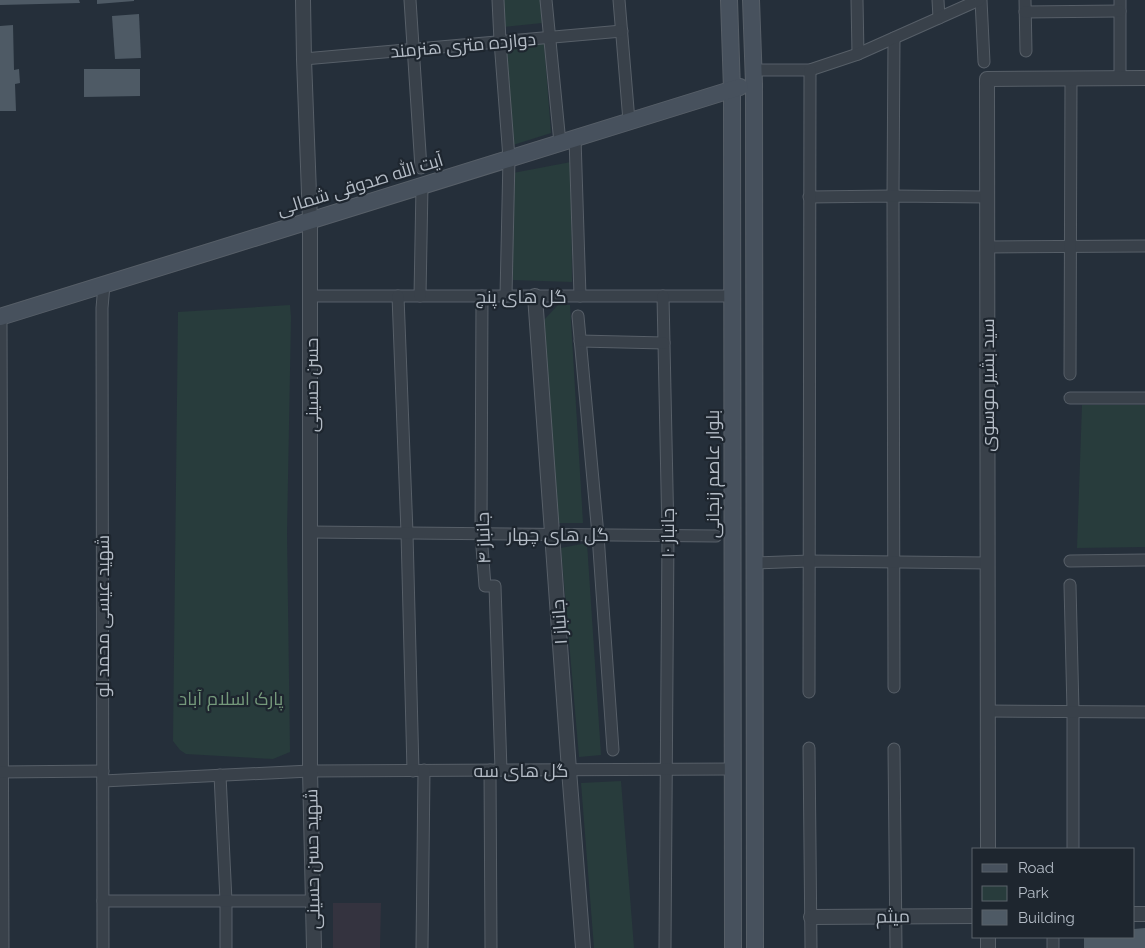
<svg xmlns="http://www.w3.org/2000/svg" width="1145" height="948" viewBox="0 0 1145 948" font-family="Raleway,Cairo,sans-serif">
  <rect width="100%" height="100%" fill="#252f3a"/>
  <path fill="#34333f" d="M333,903H381L380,948H333Z"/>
  <g fill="#283c3c">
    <path d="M501,0H540L542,23L504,27Z"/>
    <path d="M544,43L551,133L513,145L505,46Z"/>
    <path d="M571,162L572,282L513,280V173Z"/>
    <path d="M290,305L291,317L287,533L290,752L273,759L186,754L180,750L173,741L178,312Z"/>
    <path d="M558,305H570L583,523H558L543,341L544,320Z"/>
    <path d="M1082,405H1145V547L1077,548Z"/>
    <path d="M587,543L601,755L579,757L561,548Z"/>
    <path d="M621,781L634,948H594L581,783Z"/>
  </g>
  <g fill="#4e5a65">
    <path d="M0,0H79L80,3L0,5Z"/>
    <path d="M97,0H134V1L97,4Z"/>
    <path d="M139,14L141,58L115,59L112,16Z"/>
    <path d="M13,25L14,70L19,69L20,83L15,84L16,111H0V26Z"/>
    <path d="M84,69H140V96L84,97Z"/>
    <path d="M1145,928V948H1084V937H1134V929Z"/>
  </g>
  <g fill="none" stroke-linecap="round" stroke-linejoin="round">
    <g stroke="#575f68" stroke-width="13">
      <g id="minor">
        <path d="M410,0L421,168"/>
        <path d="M498,0L500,41L509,158L506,296"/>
        <path d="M546,0L560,143"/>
        <path d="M619,0L629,121"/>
        <path d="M857,0L858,54"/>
        <path d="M938,0L939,18"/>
        <path d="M981,0L984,62"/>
        <path d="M1025,0L1026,51"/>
        <path d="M1120,0V78"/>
        <path d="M1025,12L1120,11"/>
        <path d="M894,38L893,196L894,687"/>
        <path d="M304,59L622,31"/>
        <path d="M753,70H810L858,54L979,0"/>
        <path d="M575,138L580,296"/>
        <path d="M809,197L893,196L987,197"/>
        <path d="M987,247L1145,246"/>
        <path d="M311,296H732"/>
        <path d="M398,296L407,533L413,771"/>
        <path d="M420,296L422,186"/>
        <path d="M482,296L481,534L485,586H495L501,770"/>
        <path d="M663,296L668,535L665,948"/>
        <path d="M578,316L598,535L613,750"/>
        <path d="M1,317L3,948"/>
        <path d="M580,341L664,343"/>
        <path d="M1070,374L1071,79"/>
        <path d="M1070,398H1145"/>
        <path d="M310,532L716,536"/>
        <path d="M1070,561L1145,560"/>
        <path d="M755,563L810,561L988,563"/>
        <path d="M1070,585L1073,711V849"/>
        <path d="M809,692C811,485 808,277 810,70"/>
        <path d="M988,711L1145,712"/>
        <path d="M809,748L811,948"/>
        <path d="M894,749L896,948"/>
        <path d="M490,770L491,948"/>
        <path d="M0,772L103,771"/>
        <path d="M220,775L226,901V948"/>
        <path d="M103,781L310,771L733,769"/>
        <path d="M103,901H313"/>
        <path d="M1053,937V948"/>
        <path d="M103,948L102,308L104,285"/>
        <path d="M422,948L424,770"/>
      </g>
    </g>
    <g stroke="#575f68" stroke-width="16">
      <g id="tertiary">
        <path d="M303,0L304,59L310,220V771L314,948"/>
        <path d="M535,296L569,770L583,948"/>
        <path d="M988,849L987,79L1145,78"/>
        <path d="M1134,914H1145"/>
        <path d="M811,917L974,916"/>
        <path d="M988,937V948"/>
      </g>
    </g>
    <g stroke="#575f68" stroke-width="18">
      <g id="secondary">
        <path d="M729,0L732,90L733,948"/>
        <path d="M751,0L754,84L755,948"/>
        <path d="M0,317L740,87"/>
      </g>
    </g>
    <use href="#minor" stroke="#39414a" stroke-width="11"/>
    <use href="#tertiary" stroke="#39414a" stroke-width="14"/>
    <use href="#secondary" stroke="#47515d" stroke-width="16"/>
  </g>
  <g text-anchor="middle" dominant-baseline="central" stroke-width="4.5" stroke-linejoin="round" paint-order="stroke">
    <g font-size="18" fill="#b4bcc6" stroke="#1e262f">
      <text transform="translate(463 45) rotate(-5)">دوازده متری هنرمند</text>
      <text transform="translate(360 184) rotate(-17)">آیت الله صدوقی شمالی</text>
      <text x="521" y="296">گل های پنج</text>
      <text transform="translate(311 385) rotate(-90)">حسن حسینی</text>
      <text transform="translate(987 385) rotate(-90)">سید بشیر موسوی</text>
      <text transform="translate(712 474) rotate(-90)">بلوار عاصم زنجانی</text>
      <text transform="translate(667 533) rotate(-90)">جانباز ۱۰</text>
      <text x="558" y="534">گل های چهار</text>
      <text transform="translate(483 538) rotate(-92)">جانباز ۴</text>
      <text transform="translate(102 616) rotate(-90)">شهید عیسی محمد لو</text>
      <text transform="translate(559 622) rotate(-94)">جانباز ۱</text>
      <text x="521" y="770">گل های سه</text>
      <text transform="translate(312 859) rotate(-91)">شهید حسن حسینی</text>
      <text transform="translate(893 916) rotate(-1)">میثم</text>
    </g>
    <g font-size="18" fill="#75997b" stroke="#1e262f">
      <text x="231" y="698">پارک اسلام آباد</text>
    </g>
  </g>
  <rect x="972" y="848" width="162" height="90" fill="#1e262f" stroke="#5a626b"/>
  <rect x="982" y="864" width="25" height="8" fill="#47515d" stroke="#5a626b"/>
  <text x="1018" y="873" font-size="15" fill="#b4bcc6">Road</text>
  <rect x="982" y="886" width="25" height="15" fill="#283c3c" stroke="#5a626b"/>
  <text x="1018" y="898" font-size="15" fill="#b4bcc6">Park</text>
  <rect x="982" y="910" width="25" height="15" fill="#4e5a65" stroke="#5a626b"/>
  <text x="1018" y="923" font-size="15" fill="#b4bcc6">Building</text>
</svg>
